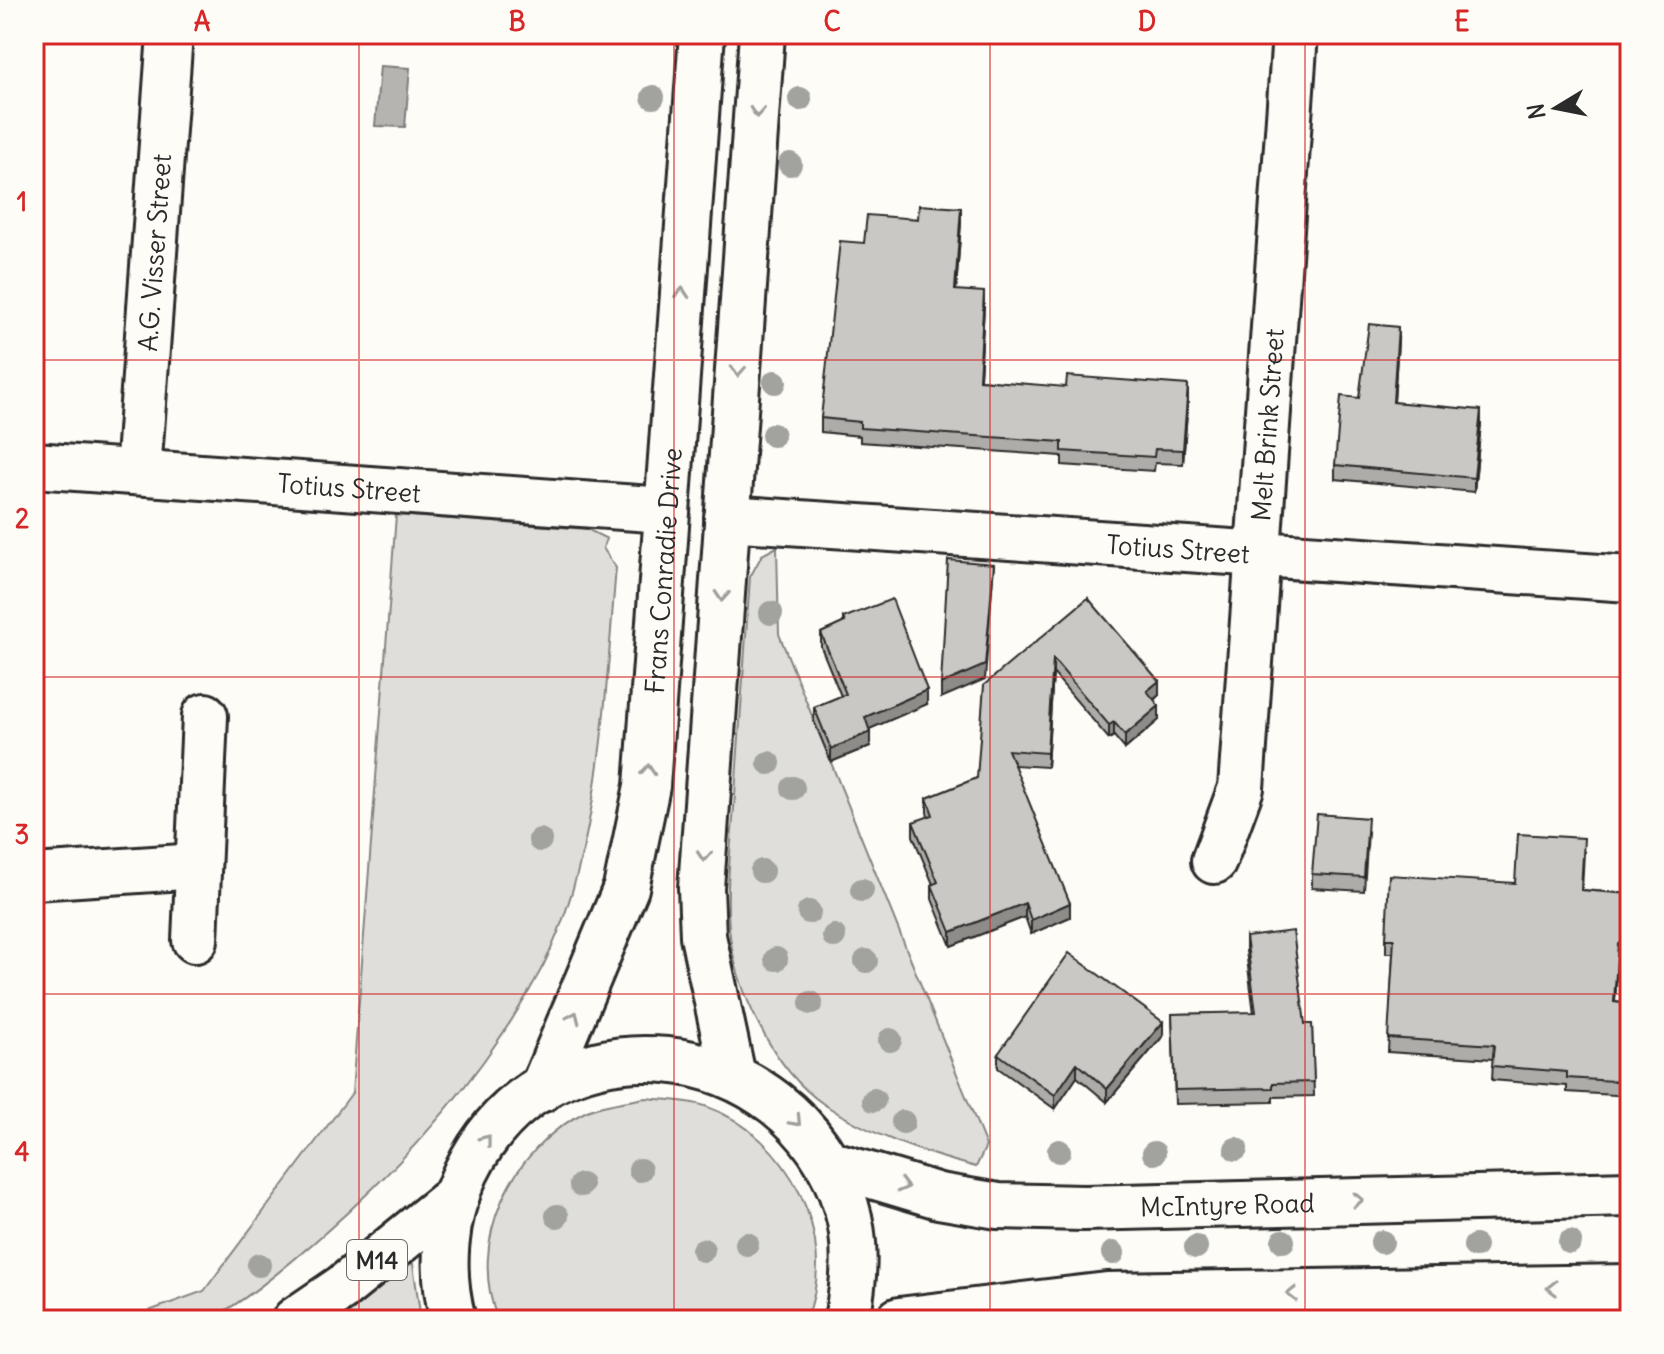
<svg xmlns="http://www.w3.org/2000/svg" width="1664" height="1354" viewBox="0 0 1664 1354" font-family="Delius,sans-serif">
  <rect width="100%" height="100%" fill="#fdfcf7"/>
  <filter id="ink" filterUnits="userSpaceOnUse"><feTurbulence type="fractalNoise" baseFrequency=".0125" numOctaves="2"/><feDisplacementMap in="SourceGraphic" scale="16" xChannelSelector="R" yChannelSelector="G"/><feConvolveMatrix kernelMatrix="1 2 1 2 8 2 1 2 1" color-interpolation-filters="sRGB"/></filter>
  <g filter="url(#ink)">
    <g fill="#dfdeda" stroke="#858482" stroke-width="2">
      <path d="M396,515L587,529L607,539L603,548L616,568C605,693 601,852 543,966C494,1059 425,1141 348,1212C322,1236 234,1315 203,1320C178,1324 149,1320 124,1320L204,1291L352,1093Z"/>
      <path d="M777,547L779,634L986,1146L976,1167C923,1153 870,1135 825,1105C773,1070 735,989 729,928C725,885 732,839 735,795C740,722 745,650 750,577L762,555Z"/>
      <path d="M645,1098C664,1100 687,1100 705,1106C788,1135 841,1238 806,1320H498C466,1241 512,1148 585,1112C602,1104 626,1102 645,1098Z"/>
      <path d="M410,1263L413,1264L421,1320H341Z"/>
    </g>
    <path fill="#b5b4b1" stroke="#7e7d7b" stroke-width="2" d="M380,66L410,68L405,127L375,126Z"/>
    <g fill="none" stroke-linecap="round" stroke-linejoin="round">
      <g stroke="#2b2b2b" stroke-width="50">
        <g id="minor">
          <path id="s1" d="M34,465L665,510"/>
          <path id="s2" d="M138,472L170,34"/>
          <path id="s3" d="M727,518L1630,579"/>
          <path id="s4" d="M1214,861L1241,788L1295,34"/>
          <path d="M34,877L198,866"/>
          <path d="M195,940L205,716"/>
        </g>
      </g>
      <g stroke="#2b2b2b" stroke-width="50">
        <g id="major">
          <path d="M733,1076L703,936L701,888L762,34"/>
          <path id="s5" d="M542,1089L626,888L647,786L702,34"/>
          <path id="s6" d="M829,1163L939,1196L998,1206L1084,1208L1630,1194"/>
          <path d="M295,1320L342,1288L457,1195"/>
          <path d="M453,1320C440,1271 444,1218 466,1172C548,1003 792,1031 846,1206C858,1244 854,1282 847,1320"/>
          <path d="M899,1320L1107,1295L1630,1287"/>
        </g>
      </g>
      <use href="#minor" stroke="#fdfcf7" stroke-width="44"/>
      <use href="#major" stroke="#fdfcf7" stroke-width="44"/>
    </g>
    <g fill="#a2a29f">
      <circle cx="653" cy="97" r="12"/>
      <circle cx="800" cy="99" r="12"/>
      <circle cx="790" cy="164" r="12"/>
      <circle cx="775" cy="382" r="12"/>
      <circle cx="773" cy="435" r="12"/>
      <circle cx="771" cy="613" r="12"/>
      <circle cx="769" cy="763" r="12"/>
      <circle cx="793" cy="788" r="12"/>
      <circle cx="540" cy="840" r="12"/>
      <circle cx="762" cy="871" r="12"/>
      <circle cx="862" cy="890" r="12"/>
      <circle cx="809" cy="912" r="12"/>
      <circle cx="834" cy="936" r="12"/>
      <circle cx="776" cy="959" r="12"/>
      <circle cx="866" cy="961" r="12"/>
      <circle cx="811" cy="1003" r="12"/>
      <circle cx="890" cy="1040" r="12"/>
      <circle cx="874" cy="1100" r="12"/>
      <circle cx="903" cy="1122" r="12"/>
      <circle cx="1236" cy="1149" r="12"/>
      <circle cx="1059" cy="1151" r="12"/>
      <circle cx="1154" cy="1153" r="12"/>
      <circle cx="640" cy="1170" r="12"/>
      <circle cx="581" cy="1185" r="12"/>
      <circle cx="557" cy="1216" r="12"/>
      <circle cx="1283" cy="1241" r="12"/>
      <circle cx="1382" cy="1242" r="12"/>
      <circle cx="1570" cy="1242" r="12"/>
      <circle cx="747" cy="1244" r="12"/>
      <circle cx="1475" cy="1246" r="12"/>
      <circle cx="1196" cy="1247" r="12"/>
      <circle cx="703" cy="1250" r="12"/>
      <circle cx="1113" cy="1253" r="12"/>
      <circle cx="259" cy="1265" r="12"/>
    </g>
    <g fill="#adaca9" stroke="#2b2b2b" stroke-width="2">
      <path d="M961,222L956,290L984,306L980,380L1188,399L1183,464L1155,463L1154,471L1062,465V456L860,442V436L821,432V418L864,243Z"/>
      <path d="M1398,341L1394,402L1481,424L1474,492L1335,479V465L1359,398Z"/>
      <path d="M1088,598L1159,695L1154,700L1159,720L1125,749L1114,736L1109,739L1053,673L1047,767L1014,765L1070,917L1031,934L1025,917L951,946L932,899V885L933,884L913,836V822L928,817L927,812V798L977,778Z"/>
      <path d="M843,618L927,704L869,729L870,746L831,762L814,721V707L841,696L821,647V633L843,623Z"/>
      <path d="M1368,832L1364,891L1312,888V874Z"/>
      <path d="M1584,852L1582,890L1630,894V933L1629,951L1618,957L1615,1002L1630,1004V1096L1567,1092V1086L1492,1080L1493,1059L1388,1052L1393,953H1386V939L1515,883Z"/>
      <path d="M1246,937L1305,1024H1312L1314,1096L1273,1097V1102L1175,1104L1172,1014L1254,1013L1246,951Z"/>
      <path d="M1163,1036L1107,1102L1077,1077L1055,1109L998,1068V1054Z"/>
    </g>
    <g fill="#8d8c89" stroke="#2b2b2b" stroke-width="2">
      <path d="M961,208V222L955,304V290Z"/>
      <path d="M984,292V306L979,394V380Z"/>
      <path d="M1398,327V341L1393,416V402Z"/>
      <path d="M1188,385V399L1183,464V450Z"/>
      <path d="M1481,410V424L1474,492V478Z"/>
      <path d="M994,564L985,679L941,698V684Z"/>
      <path d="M1053,659V673L1047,767V753Z"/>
      <path d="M1159,681V695L1147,705V691Z"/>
      <path d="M927,690V704L865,731V717Z"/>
      <path d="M1159,706V720L1125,749V735Z"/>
      <path d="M1114,722V736L1109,739V725Z"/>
      <path d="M870,732V746L831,762V749Z"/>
      <path d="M1025,903V917L951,946V932Z"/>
      <path d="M1070,903V917L1031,934V920Z"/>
      <path d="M1630,919L1629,951L1618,957L1614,1016L1618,943Z"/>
      <path d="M1163,1022V1036L1107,1102V1089Z"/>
      <path d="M1077,1063V1077L1055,1109V1095Z"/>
    </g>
    <g fill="#c9c8c4" stroke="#2b2b2b" stroke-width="2">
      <path d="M919,205L961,208L955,290L984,292L979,380L1066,387L1067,376L1188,385L1183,450L1155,449L1154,457L1062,451V442L860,428V422L821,418L840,241L864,243L867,215L918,219Z"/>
      <path d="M1369,324L1398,327L1393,402L1481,410L1474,478L1335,465L1341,396L1359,398Z"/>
      <path d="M948,560L994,564L985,665L941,684Z"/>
      <path d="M1088,598L1159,681L1147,691L1159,706L1125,735L1114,722L1109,725L1053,659L1047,753L1008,750L1070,903L1031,920L1025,903L951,932L932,885L938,882L913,822L933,815L927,798L977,778L984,685Z"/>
      <path d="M892,599L927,690L865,717L870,732L831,749L814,707L846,694L821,633L845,622L843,618Z"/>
      <path d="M1317,814L1368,818L1364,877L1312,874Z"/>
      <path d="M1518,834L1584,838L1581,890L1630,894L1629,937L1618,943L1614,1002L1630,1004V1082L1567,1078V1072L1492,1066L1494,1045L1388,1038L1394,939H1386L1389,875L1515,883Z"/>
      <path d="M1293,931L1305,1024H1312L1314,1082L1273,1083V1088L1175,1090L1172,1014L1256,1012L1246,937Z"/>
      <path d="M1069,953L1163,1022L1107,1089L1077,1063L1055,1095L998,1054Z"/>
    </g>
    <defs><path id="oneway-chevron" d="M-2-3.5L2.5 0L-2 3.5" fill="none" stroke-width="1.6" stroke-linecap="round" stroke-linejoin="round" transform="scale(2)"/></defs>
    <g stroke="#9e9e9b">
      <use href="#oneway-chevron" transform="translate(757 112) rotate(94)"/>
      <use href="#oneway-chevron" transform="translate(682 293) rotate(-86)"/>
      <use href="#oneway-chevron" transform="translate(738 371) rotate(94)"/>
      <use href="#oneway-chevron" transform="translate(722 596) rotate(94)"/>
      <use href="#oneway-chevron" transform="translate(648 770) rotate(-86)"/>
      <use href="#oneway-chevron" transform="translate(704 856) rotate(94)"/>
      <use href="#oneway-chevron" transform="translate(574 1017) rotate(-66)"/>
      <use href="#oneway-chevron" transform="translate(796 1121) rotate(47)"/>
      <use href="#oneway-chevron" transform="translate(486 1140) rotate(-52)"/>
      <use href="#oneway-chevron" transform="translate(903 1186) rotate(15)"/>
      <use href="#oneway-chevron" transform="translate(1358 1200) rotate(-1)"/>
      <use href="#oneway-chevron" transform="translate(1552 1288) rotate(179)"/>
      <use href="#oneway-chevron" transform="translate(1292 1294) rotate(179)"/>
    </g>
  </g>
  <path fill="none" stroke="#d62828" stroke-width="2" stroke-opacity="0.55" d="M359,34V1320M674,34V1320M990,34V1320M1305,34V1320M34,360H1630M34,677H1630M34,994H1630"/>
  <g text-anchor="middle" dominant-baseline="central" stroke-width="6" stroke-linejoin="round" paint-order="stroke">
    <rect fill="#fdfcf7" stroke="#6a6a68" stroke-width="2" x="347" y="1240" width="60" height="40" rx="6"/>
    <g font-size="24" font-weight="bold" fill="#2b2b2b">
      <text x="377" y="1260">M14</text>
    </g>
    <g font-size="26" fill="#2b2b2b" stroke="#fdfcf7">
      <text stroke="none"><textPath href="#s2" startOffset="220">A.G. Visser Street</textPath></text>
      <text stroke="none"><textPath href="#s4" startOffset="442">Melt Brink Street</textPath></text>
      <text stroke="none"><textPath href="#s1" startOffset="316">Totius Street</textPath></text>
      <text stroke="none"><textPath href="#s3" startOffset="452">Totius Street</textPath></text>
      <text stroke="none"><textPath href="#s5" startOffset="538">Frans Conradie Drive</textPath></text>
      <text stroke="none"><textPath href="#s6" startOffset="404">McIntyre Road</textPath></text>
    </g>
  </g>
  <rect width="1664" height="1354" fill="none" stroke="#fdfcf7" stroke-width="88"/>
  <g transform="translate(1556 108) rotate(260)" stroke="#fdfcf7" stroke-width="6" paint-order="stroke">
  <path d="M0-6L14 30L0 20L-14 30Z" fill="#2b2b2b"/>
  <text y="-12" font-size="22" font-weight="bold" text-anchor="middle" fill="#2b2b2b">N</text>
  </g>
  <rect x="44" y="44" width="1576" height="1266" fill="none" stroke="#d62828" stroke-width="3"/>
  <g font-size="26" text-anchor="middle" font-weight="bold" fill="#d62828">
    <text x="202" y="31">A</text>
    <text x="517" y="31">B</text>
    <text x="832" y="31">C</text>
    <text x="1147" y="31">D</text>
    <text x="1462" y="31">E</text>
    <text x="22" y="211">1</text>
    <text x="22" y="528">2</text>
    <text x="22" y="844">3</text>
    <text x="22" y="1161">4</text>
  </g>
</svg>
